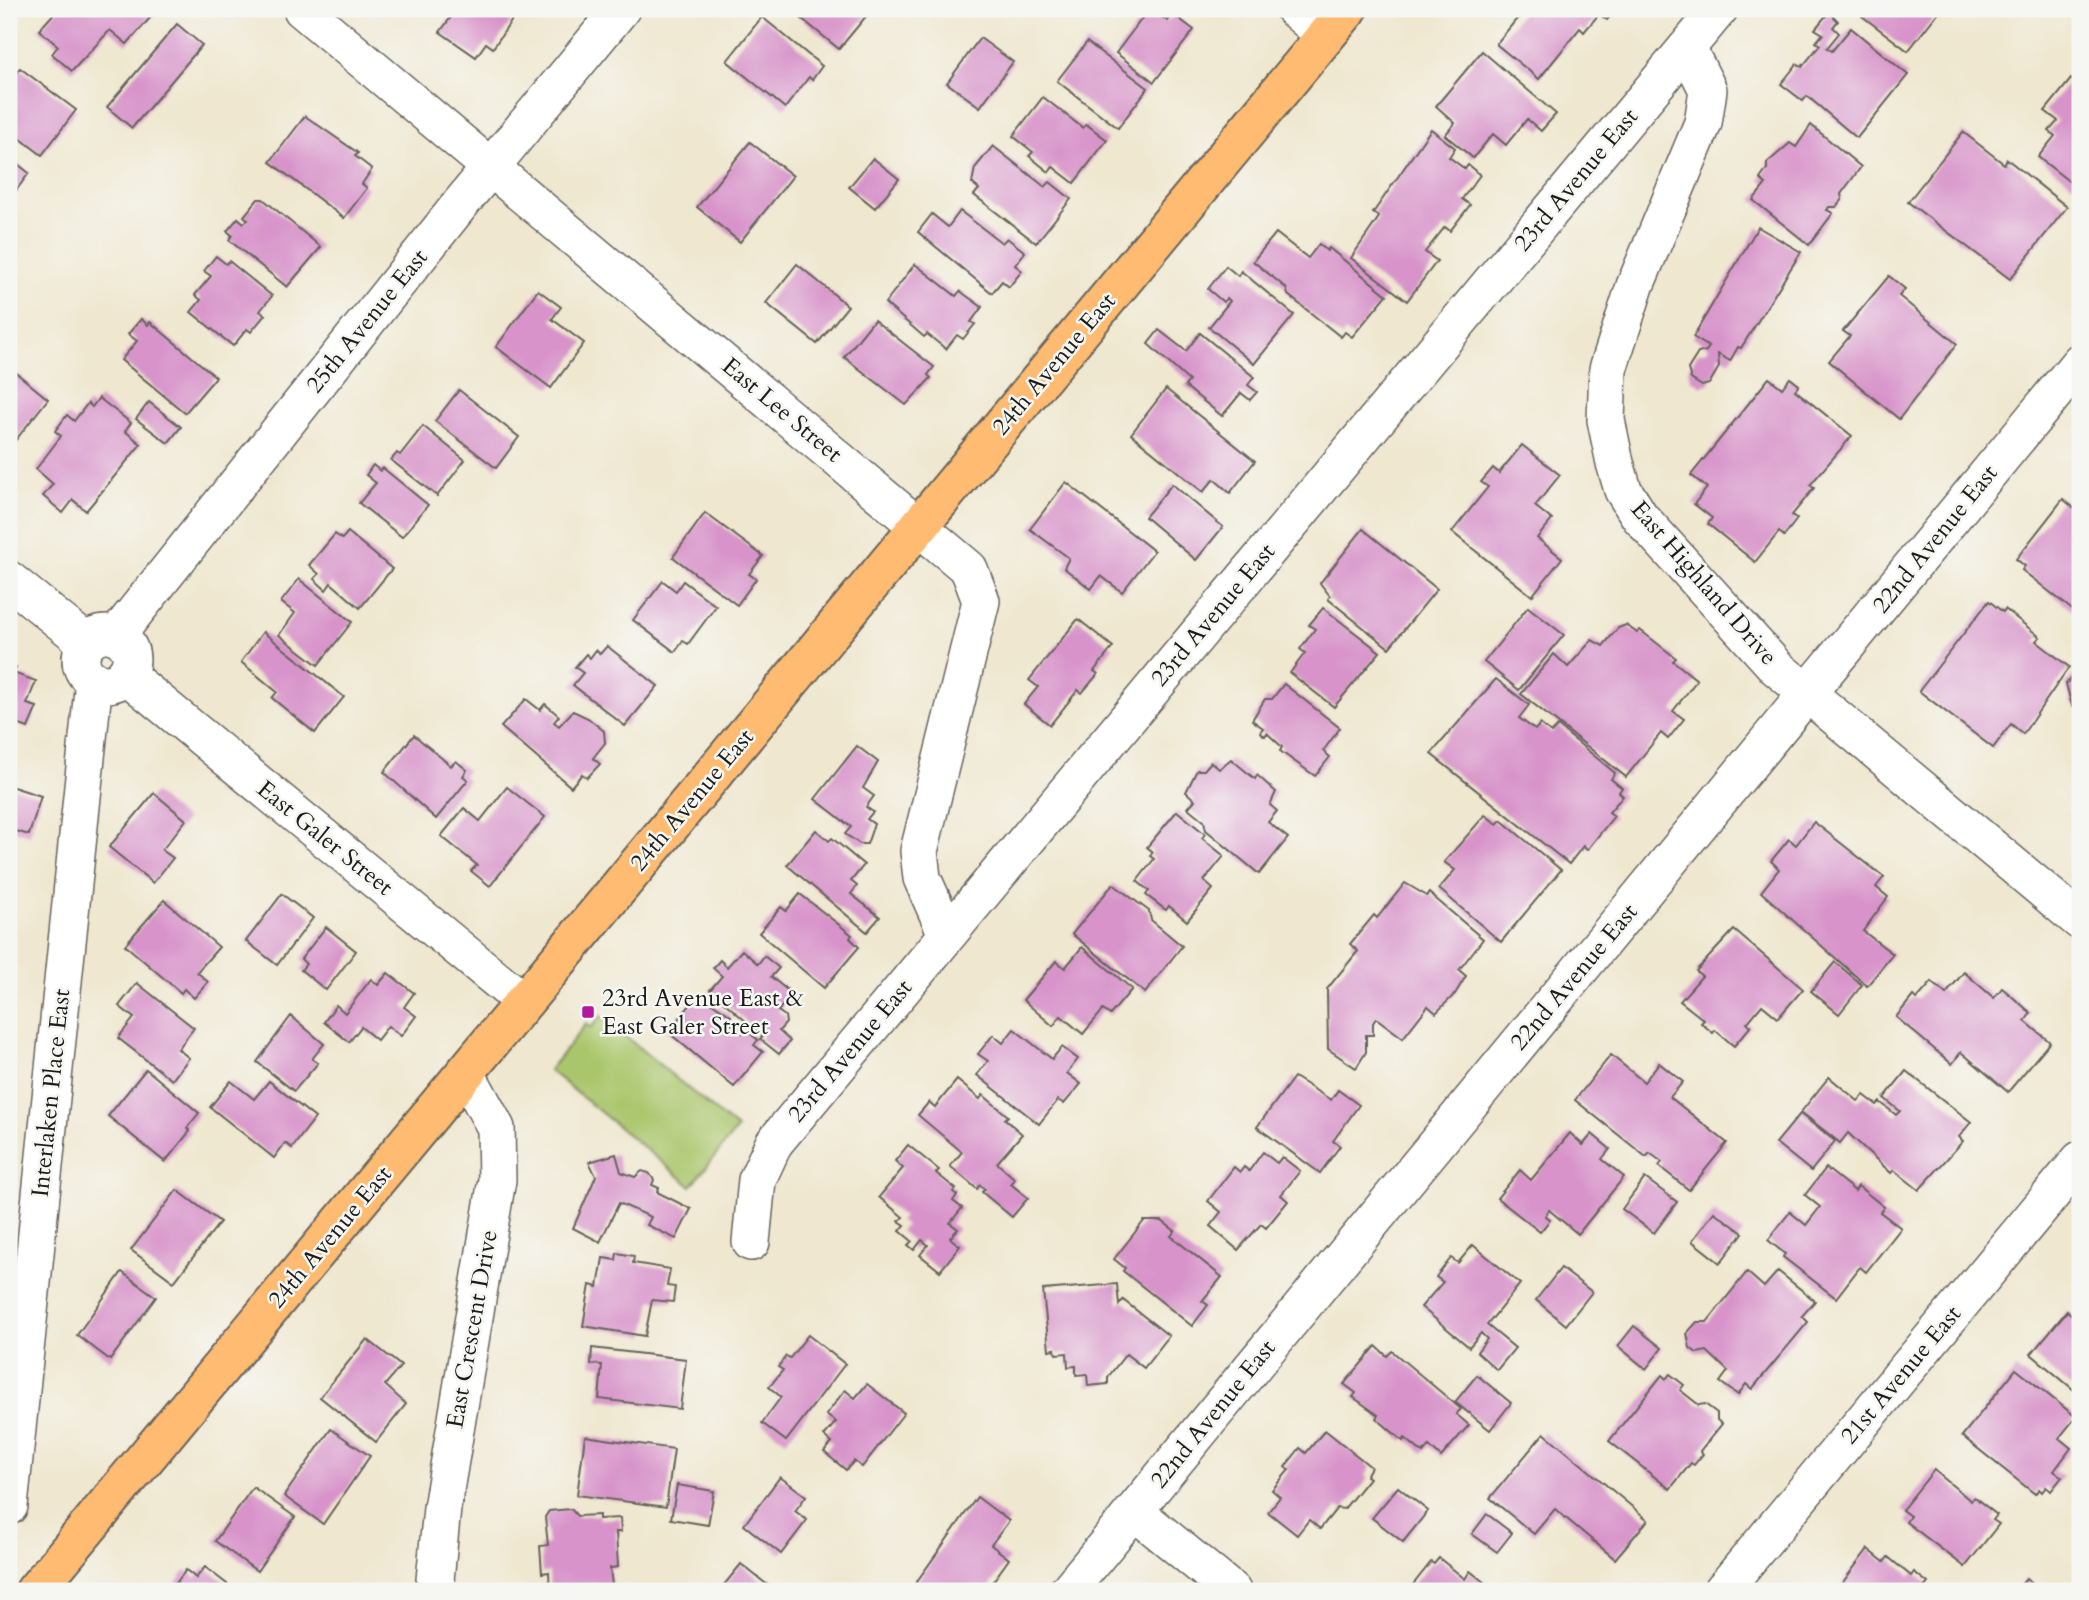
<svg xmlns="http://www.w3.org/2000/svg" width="2089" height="1600" viewBox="0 0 2089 1600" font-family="Cardo,serif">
  <rect width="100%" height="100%" fill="#f6f6f2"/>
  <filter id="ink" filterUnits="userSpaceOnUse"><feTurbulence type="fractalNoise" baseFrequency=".0143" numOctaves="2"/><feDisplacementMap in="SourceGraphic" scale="14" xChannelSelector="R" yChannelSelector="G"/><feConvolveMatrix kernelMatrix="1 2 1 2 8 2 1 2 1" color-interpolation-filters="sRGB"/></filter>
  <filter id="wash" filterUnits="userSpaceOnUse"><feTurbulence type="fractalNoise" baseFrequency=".00686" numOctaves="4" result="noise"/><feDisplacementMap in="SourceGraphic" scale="28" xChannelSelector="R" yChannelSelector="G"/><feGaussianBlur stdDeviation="1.57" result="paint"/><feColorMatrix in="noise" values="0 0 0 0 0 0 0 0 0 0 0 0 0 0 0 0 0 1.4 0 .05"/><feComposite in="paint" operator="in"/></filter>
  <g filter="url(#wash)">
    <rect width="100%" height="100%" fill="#efe7cf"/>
    <path fill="#aac66c" stroke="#637144" stroke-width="2" d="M601,1016L737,1129L691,1186L549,1070L586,1024L591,1028Z"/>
    <g id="blocks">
      <g fill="#d894ca">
        <path d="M58,9H158L127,44L110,30L72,71L52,54L58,46L39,30Z"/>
        <path d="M457,9H510L508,12L514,17L493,48L486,43L476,57L440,32Z"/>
        <path d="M790,9H872L839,49Z"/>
        <path d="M1149,9L1168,21L1173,14L1194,30L1154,82L1116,53Z"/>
        <path d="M1525,9H1617L1607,20L1599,14L1584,32L1580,28L1539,79L1496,44Z"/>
        <path d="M1867,9H1941L1908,51L1862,16Z"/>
        <path d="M1829,12L1838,21L1833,27L1839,33L1827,48L1832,51L1851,28L1908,75L1857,138L1807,96L1803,101L1781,84L1797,64L1802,67L1820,45L1816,42L1823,34L1815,29Z"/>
        <path d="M762,17L822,66L812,80L809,77L785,108L727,61Z"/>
        <path d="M177,24L202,45L132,128L107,107Z"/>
        <path d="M980,38L1013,62L980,107L947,83Z"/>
        <path d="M1087,42L1148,88L1118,128L1057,81Z"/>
        <path d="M1482,51L1556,114L1541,131L1527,119L1506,145L1493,134L1473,158L1445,135L1455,123L1436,106Z"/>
        <path d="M20,68L76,110L42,155L9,130V74L11,72L15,75Z"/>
        <path d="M2071,79L2080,87V190L2038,157L2055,136L2049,131L2058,121L2045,111Z"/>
        <path d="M1043,97L1083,128L1086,124L1107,140L1074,183L1053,167L1049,172L1029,156L1033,152L1013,136Z"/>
        <path d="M305,116L358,153L355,156L372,169L362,184L367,188L344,218L270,162Z"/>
        <path d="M1811,125L1861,167L1841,194L1842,199L1836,207H1829L1827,210L1833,213L1809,245L1753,200L1766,184L1760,179L1767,169V163L1790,143L1796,147Z"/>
        <path d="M1431,129L1455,148L1449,157L1465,169L1468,165L1480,175L1462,199L1470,205L1450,231L1445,227L1425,252L1437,261L1407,301L1351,258L1379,217L1373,213Z"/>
        <path d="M1963,132L2004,164L2007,159L2067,207L2010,279L1908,202Z"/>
        <path d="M750,142L793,176L740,242L697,207Z"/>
        <path d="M993,146L1045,187L1050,182L1071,199L1036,243L974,195L979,189L972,183L975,168Z"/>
        <path d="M9,157L29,173L9,200Z"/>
        <path d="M873,158L899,179L875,208L849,187Z"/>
        <path d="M258,199H263L321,247L287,287L229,240L232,235L227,231L238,218L244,223L248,220L244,216Z"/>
        <path d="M960,211L1002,243L1007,238L1025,252L1015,265L1022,271L1009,287L1002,281L992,293L918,232L932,214L948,227Z"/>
        <path d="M1758,227L1801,252L1741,348L1738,347L1730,361L1718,354L1719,367L1709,384L1702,386L1691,379L1688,369L1698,353L1706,351L1709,347L1693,337Z"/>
        <path d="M1276,233L1308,258L1319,244L1327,251L1329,248L1387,295L1352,337L1345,332L1341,337L1288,295L1286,288L1253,261Z"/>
        <path d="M216,256L226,264L229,261L272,296L260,311L265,315L251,332L247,329L233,346L191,312L201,300L195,295L211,276L204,271Z"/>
        <path d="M797,264L848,306L817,344L766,303Z"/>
        <path d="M915,264L956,296L960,291L982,307L971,322L975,324L963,339L957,335L946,349L927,334L924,337L885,303Z"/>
        <path d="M1226,266L1238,276L1241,271L1294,315L1254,364L1209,327L1230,301L1227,298L1223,302L1208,289Z"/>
        <path d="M1889,276L1905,289L1899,296L1957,344L1899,419L1829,361L1850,336L1843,331Z"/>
        <path d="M538,290L561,307L552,319L584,343L551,388L496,347Z"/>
        <path d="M141,319L148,325L150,322L216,377L185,413L121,360L137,341L128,334Z"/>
        <path d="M874,320L934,367L928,375L931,378L906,405L844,357Z"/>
        <path d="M1159,330L1186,351L1200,333L1254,377L1248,385L1257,392L1250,400L1241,393L1222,416L1185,386L1189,381L1148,344Z"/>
        <path d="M9,367L48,399L11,446L9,445Z"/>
        <path d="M1769,378L1782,388L1790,378L1799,385L1795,390L1852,436L1810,485L1814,488L1792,515L1797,519L1784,536L1779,532L1755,562L1708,524L1712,518L1694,504L1707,488L1691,475Z"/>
        <path d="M1166,389L1255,461L1230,493L1214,479L1203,492L1131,434Z"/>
        <path d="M459,390L519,437L496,468L435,421Z"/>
        <path d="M99,398L131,423L125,431L141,444L86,511L73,500L63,513L43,496L53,484L36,469L61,436L55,431L67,415L74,421L88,403L92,407Z"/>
        <path d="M149,402L181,427L168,443L136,419Z"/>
        <path d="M423,426L465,460L437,496L391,460L397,453L400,455Z"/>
        <path d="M1522,445L1560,475L1535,506L1552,520L1537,538L1562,558L1532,596L1452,532L1488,487L1481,482L1493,468L1499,473Z"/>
        <path d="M373,465L380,471L383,468L428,505L402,537L359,503L376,483L366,475Z"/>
        <path d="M1066,482L1154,551L1122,592L1101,576L1091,589L1064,568L1069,558L1030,529Z"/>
        <path d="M1172,484L1223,527L1196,560L1145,517Z"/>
        <path d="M2063,499L2080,513V616L2022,570L2025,566L2016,559Z"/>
        <path d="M705,513L763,556L749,574L756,579L737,605L673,557Z"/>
        <path d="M1363,529L1437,589L1389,648L1328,599L1330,596L1320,583Z"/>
        <path d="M348,532L392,569L360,608L331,583L326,590L314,579L319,574L309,565L335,534L342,539Z"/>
        <path d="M299,579L352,622L318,665L279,635L295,613L281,602Z"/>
        <path d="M663,581L676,591L683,581L716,606L688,644L683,641L675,652L633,620Z"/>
        <path d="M1989,601L2003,612L2005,609L2040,637L2036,641L2069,667L2023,734L2011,724L1993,748L1919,691Z"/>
        <path d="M1528,607L1564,635L1519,690L1484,662Z"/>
        <path d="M1323,608L1380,652L1334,707L1290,673L1305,653L1300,649L1315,629L1309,625Z"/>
        <path d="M1078,619L1113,647L1094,671L1098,674L1082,693L1078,690L1050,725L1024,704L1038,687L1029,680Z"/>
        <path d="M1626,625L1637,633L1640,630L1676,658L1673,661L1697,680L1673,711L1684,719L1668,739L1661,733L1626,777L1521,694L1554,654L1568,667L1592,640L1603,646L1618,628Z"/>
        <path d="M263,632L344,697L315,733L272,698L277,692L241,662Z"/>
        <path d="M607,646L658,686L625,726L573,685L583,673L575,667L586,654L590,658L596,650L600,654Z"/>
        <path d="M9,664L16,667L13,673L36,681L27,704L37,707L28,728L9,721Z"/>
        <path d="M2080,667V702L2072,706L2066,684Z"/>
        <path d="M1496,679L1529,705L1519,718L1535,730L1540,724L1551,733L1558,726L1615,773L1611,779L1622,788L1619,792L1623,796L1609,812L1614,816L1587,850L1583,846L1569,864L1431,754Z"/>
        <path d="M1284,684L1340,728L1323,751L1330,757L1315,776L1280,751L1282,747L1267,733L1265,736L1260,732L1263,728L1252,720L1265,699H1272Z"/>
        <path d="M526,699L540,710L545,704L559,716L554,722L559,726L573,711L588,718L604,731L605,743L593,758L600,764L587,778L582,774L571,787L501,727Z"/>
        <path d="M414,735L451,766L456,761L467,770L463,776L468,780L436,819L384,772Z"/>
        <path d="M857,746L878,762L863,788L874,796L866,807L873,812L867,819L874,824L867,844H860L845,834L851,827L815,799Z"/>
        <path d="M1231,759L1255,779L1257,775L1276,792L1270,805L1277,811L1268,822L1288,838L1259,874L1206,830L1204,821L1188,808L1195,800L1186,792L1197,770H1204L1211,762L1219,769Z"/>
        <path d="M10,786L41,796L29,835L9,829Z"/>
        <path d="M507,787L545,817L490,886L471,871L477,865L441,836L464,808L480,821Z"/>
        <path d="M154,793L186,820L162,850L173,858L153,883L109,847Z"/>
        <path d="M1177,811L1205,834L1202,838L1224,856L1204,881L1213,889L1187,921L1169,906L1166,910L1146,895L1149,891L1137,881L1154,859L1150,856L1153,852L1147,847Z"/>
        <path d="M1485,815L1497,824L1501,820L1561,870L1501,942L1439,889L1455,870L1444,862Z"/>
        <path d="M1814,822L1884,877L1876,887L1888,897L1863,931L1893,954L1867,986L1761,892L1779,869L1771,861L1789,839L1796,845Z"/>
        <path d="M816,830L829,841L832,838L864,865L851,881L857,886L851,894L880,917L867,932L787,865Z"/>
        <path d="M1405,883L1427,896L1429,893L1483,939L1459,970L1466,976L1455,994L1436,1013L1428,1006L1403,1038L1376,1018L1373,1023V1035H1366V1052L1356,1068L1328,1049L1327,989L1358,951L1350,944L1374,915L1377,918Z"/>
        <path d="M1113,884L1149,911L1151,920L1182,946L1145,993L1072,934Z"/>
        <path d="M282,894L313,918L277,965L246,941Z"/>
        <path d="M800,894L852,935L850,938L859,947L824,988L759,933L781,907L786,911Z"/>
        <path d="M164,900L219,947L197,972L208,982L194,998L184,989L181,993L125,945Z"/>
        <path d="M326,927L356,951L326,990L301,970L306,964L301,959Z"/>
        <path d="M1734,930L1803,989L1778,1018L1762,1005L1747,1023L1751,1026L1734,1046L1715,1030L1713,1033L1701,1023L1704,1020L1680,1001L1702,976L1696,971Z"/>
        <path d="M1082,947L1132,989L1110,1015L1103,1010L1083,1034L1061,1016L1053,1026L1023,1000L1056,961L1065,968Z"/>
        <path d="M742,950L758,964L764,956L779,968L771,977L792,994L778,1011L785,1016L786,1023L779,1031L790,1041L779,1054L760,1039L763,1036L710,990L722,976L713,968L720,960L727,967Z"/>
        <path d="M1835,962L1862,985L1839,1014L1811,991Z"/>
        <path d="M1964,972L1994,998L2002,988L2031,1013L2025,1021L2050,1042L2008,1092L1961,1052L1952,1064L1896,1017L1913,996L1917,999L1932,982L1946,994Z"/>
        <path d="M388,973L414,993L404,1007L416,1016L401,1036L388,1026L377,1040L361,1027L349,1042L324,1022L336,1005L345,1013L371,979L378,985Z"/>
        <path d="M137,983L194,1028L178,1049L189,1058L172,1080L118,1038L134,1018L119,1006Z"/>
        <path d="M699,994L731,1016L727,1020L742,1033L746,1030L758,1040L754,1045L763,1052L734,1087L668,1032Z"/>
        <path d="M291,1016L324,1044L312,1059L318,1063L294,1091L257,1062Z"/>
        <path d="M1014,1029L1052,1059L1062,1047L1078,1059L1067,1073L1081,1084L1064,1104L1058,1100L1039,1124L977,1075L988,1061L978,1054L993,1035L1003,1043Z"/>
        <path d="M1611,1055L1644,1082L1659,1063L1683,1082L1670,1097L1727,1143L1689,1190L1659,1166L1662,1162L1650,1153L1646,1157L1575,1100Z"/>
        <path d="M146,1069L199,1113L187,1128L190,1131L165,1162L108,1116Z"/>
        <path d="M1906,1071L1971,1122L1959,1137L1963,1141L1919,1190L1894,1170L1891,1173L1848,1133L1840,1143L1801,1112L1829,1077L1858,1101L1864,1095L1877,1105L1880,1102L1896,1115L1900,1111L1884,1098Z"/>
        <path d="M1294,1077L1331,1100L1338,1090L1359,1105L1333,1141L1340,1146L1320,1173L1257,1127Z"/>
        <path d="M957,1080L980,1099L983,1095L1008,1116L1005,1119L1022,1134L997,1163L1015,1179L1011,1184L1028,1198L1012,1217L982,1192L985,1189L980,1185L977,1189L950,1166L962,1152L918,1115L929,1102L935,1107Z"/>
        <path d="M231,1081L254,1099L269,1081L315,1118L292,1148L285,1143L274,1158L210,1107Z"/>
        <path d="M1800,1114L1835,1141L1811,1171L1776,1143Z"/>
        <path d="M1570,1133L1583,1145L1592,1134L1610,1149L1602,1159L1624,1177L1578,1234L1549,1210L1545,1216L1550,1220L1540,1232L1497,1198L1520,1170L1531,1180Z"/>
        <path d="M908,1145L939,1170L936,1173L956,1189L953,1192L957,1195L953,1201L962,1208L950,1223L958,1229L950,1238L960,1246L940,1271L920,1255L928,1245L922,1240L914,1250L908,1245L912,1241L900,1231L905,1225L899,1221L903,1217L879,1197L903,1168L895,1161Z"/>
        <path d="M1263,1152L1277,1163L1282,1157L1300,1171L1281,1195L1288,1201L1266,1228L1261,1224L1238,1250L1210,1226L1221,1212L1208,1201L1234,1167L1240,1172L1244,1167L1249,1171Z"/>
        <path d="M616,1154L621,1172L635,1177L642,1171L649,1173L654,1180L652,1185L659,1188L657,1192L691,1209L676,1239L647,1225L651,1217L619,1203L600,1242L573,1228L596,1176L589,1162Z"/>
        <path d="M1826,1168L1855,1191L1858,1186L1884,1207L1880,1212L1901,1228L1866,1272L1860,1267L1836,1298L1783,1257L1785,1254L1768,1240L1790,1212L1806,1225L1820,1207L1805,1195Z"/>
        <path d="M1645,1178L1677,1202L1654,1233L1622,1209Z"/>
        <path d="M177,1190L220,1222L174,1282L131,1250Z"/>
        <path d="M1714,1212L1743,1233L1720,1263L1692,1241Z"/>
        <path d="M1144,1221H1162L1175,1231L1171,1236L1222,1277L1202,1301L1208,1305L1192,1326L1123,1271L1125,1268L1114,1259Z"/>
        <path d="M1473,1245L1520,1284L1487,1325L1515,1348L1497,1370L1477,1352L1487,1339L1481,1333L1469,1347L1421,1307L1443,1282L1436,1277L1451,1258L1458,1263Z"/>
        <path d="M617,1253L634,1256L633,1263L670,1269L667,1286L675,1287L673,1302L652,1300L645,1336L583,1326L590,1285L598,1287L603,1258L616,1260Z"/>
        <path d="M1561,1268L1592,1292L1566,1325L1536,1300Z"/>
        <path d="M1778,1271L1815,1301L1802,1316L1808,1322L1752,1389L1746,1384L1738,1395L1720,1382L1728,1371L1707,1351L1697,1353L1690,1348L1687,1333L1697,1322H1707L1747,1272L1764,1287Z"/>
        <path d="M122,1272L156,1297L110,1360L77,1335Z"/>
        <path d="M1117,1284L1119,1305L1123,1300L1169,1336L1144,1368L1126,1354L1108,1377V1384L1088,1386L1087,1374L1076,1375V1366L1068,1367L1067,1353L1056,1354L1055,1349L1049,1350L1043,1290Z"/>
        <path d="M2067,1311L2080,1321V1395L2031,1354Z"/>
        <path d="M1634,1326L1662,1348L1646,1369L1618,1346Z"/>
        <path d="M808,1335L845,1364L786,1441L762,1423L781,1397L769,1387L783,1370L778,1367L786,1356L790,1358Z"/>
        <path d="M367,1339L401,1366L385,1385L406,1404L376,1442L320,1397Z"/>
        <path d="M1376,1346L1387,1356L1392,1351L1461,1409L1456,1414L1469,1425L1441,1457L1429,1446L1423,1453L1405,1438L1403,1441L1376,1418L1378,1415L1353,1397L1356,1393L1344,1384Z"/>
        <path d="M592,1348L686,1359L680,1409L599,1399L602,1365L591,1364Z"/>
        <path d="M2016,1369L2076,1417L2059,1438L2071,1448L2054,1471L2062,1477L2051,1491L2046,1487L2042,1492L2039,1489L2035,1494L1962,1436Z"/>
        <path d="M1670,1374L1684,1385L1680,1390L1699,1405L1705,1404L1717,1413V1420L1722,1424L1700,1451L1703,1454L1694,1465L1691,1463L1670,1489L1609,1441L1662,1375L1666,1379Z"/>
        <path d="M1477,1375L1511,1403L1490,1430L1455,1402Z"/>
        <path d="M867,1384L904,1413L862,1467L854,1461L846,1470L824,1452L832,1443L824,1436L836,1422L826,1415L845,1390L855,1398Z"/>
        <path d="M331,1429L370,1456L323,1524L284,1496Z"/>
        <path d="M1325,1430L1371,1467L1366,1476L1369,1478L1344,1509L1337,1508L1320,1529L1309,1520L1297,1535L1268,1512L1280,1497L1272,1490L1289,1470L1285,1467L1300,1448L1306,1453Z"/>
        <path d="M1544,1433L1648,1520L1615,1559L1555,1509L1534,1534L1490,1498Z"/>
        <path d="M585,1436L674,1449L666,1507L577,1495Z"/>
        <path d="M1934,1470L1971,1501L1974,1497L1997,1515L1993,1520L1999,1524L1965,1567L1906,1522L1910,1516L1902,1510Z"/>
        <path d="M780,1477L806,1496L795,1511L807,1520L781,1554L744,1525Z"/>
        <path d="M677,1485L714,1491L708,1525L671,1519Z"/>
        <path d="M253,1487L295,1517L257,1571L215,1541Z"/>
        <path d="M1398,1487L1428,1511L1403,1542L1372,1518Z"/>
        <path d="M977,1497L1009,1521L991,1545L1009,1559L986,1591H910Z"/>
        <path d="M571,1509L577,1516L599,1515V1519L620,1518L621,1532H616L618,1567L610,1568L612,1586L602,1587V1591L550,1590L549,1572L542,1573L540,1546L548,1545L545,1517L549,1511Z"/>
        <path d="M1487,1514L1512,1533L1497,1552L1472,1534Z"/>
        <path d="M1868,1549L1884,1562L1888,1557L1911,1576L1914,1572L1928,1583L1924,1588L1929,1591H1847L1840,1586Z"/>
        <path d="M1439,1558L1465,1579L1470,1571L1495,1591H1408L1431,1562L1434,1564Z"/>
        <path d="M741,1564L770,1587L767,1591H719Z"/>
        <path d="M205,1567L236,1591H170L186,1570L196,1578Z"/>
        <path d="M2026,1579L2041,1591H2016Z"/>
      </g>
    </g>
  </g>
  <g filter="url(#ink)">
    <use href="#blocks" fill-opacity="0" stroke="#66635b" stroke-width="2"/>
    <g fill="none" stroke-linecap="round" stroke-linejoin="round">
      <g stroke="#66635b" stroke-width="40">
        <g id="street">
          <path d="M302,9L969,569L981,601L919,851L922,878L947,934"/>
          <path d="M1294,9L1326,36"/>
          <path d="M1687,48L1708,90L1703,123L1635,286L1608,369L1606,420L1615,463L1623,490L1640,517L1777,668L2080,921"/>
          <path d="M9,580L87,643"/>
          <circle cx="106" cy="659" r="25"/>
          <path d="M116,636L462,202L621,9"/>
          <path d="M125,674L524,1002"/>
          <path d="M751,1242L757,1180L774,1143L1719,9"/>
          <path d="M9,1506L94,680"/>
          <path d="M1134,1511L1232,1591"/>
          <path d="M438,1591L435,1580L442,1508L497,1180L496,1128L466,1073"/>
          <path d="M1068,1591L2080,362"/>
          <path d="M1722,1591L2080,1160"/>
        </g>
      </g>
      <g stroke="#66635b" stroke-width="42">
        <path id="primary" d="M35,1591L1348,9"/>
      </g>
      <use href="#street" stroke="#fff" stroke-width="37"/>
      <use href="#primary" stroke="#febb71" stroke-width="38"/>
    </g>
  </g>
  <rect fill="#b5179e" stroke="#f6f6f2" stroke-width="2.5" x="581" y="1005" width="14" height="14" rx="3.5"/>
  <g text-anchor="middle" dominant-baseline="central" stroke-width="5" stroke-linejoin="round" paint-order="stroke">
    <g font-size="24" fill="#1c1c1c" stroke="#f6f6f2">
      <text transform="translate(1576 180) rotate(-50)">23rd Avenue East</text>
      <text transform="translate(367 321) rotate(-51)">25th Avenue East</text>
      <text transform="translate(1054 364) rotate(-50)">24th Avenue East</text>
      <text transform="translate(782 410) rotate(40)">East Lee Street</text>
      <text transform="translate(1935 539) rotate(-51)">22nd Avenue East</text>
      <text transform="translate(1704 583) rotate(49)">East Highland Drive</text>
      <text transform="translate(1213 615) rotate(-50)">23rd Avenue East</text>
      <text transform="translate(692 800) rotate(-50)">24th Avenue East</text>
      <text transform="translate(325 838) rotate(39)">East Galer Street</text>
      <text transform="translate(1574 977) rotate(-50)">22nd Avenue East</text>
      <text transform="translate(850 1051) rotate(-50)">23rd Avenue East</text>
      <text transform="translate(51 1093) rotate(-84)">Interlaken Place East</text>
      <text transform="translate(330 1237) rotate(-50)">24th Avenue East</text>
      <text transform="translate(472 1329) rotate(-80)">East Crescent Drive</text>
      <text transform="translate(1901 1375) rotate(-50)">21st Avenue East</text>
      <text transform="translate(1213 1414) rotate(-51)">22nd Avenue East</text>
    </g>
    <g font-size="24" fill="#1c1c1c" stroke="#f6f6f2" text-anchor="start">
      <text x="602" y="998">23rd Avenue East &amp;<tspan x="602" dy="28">East Galer Street</tspan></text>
    </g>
  </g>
  <rect width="2089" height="1600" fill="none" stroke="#f6f6f2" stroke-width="35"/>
</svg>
